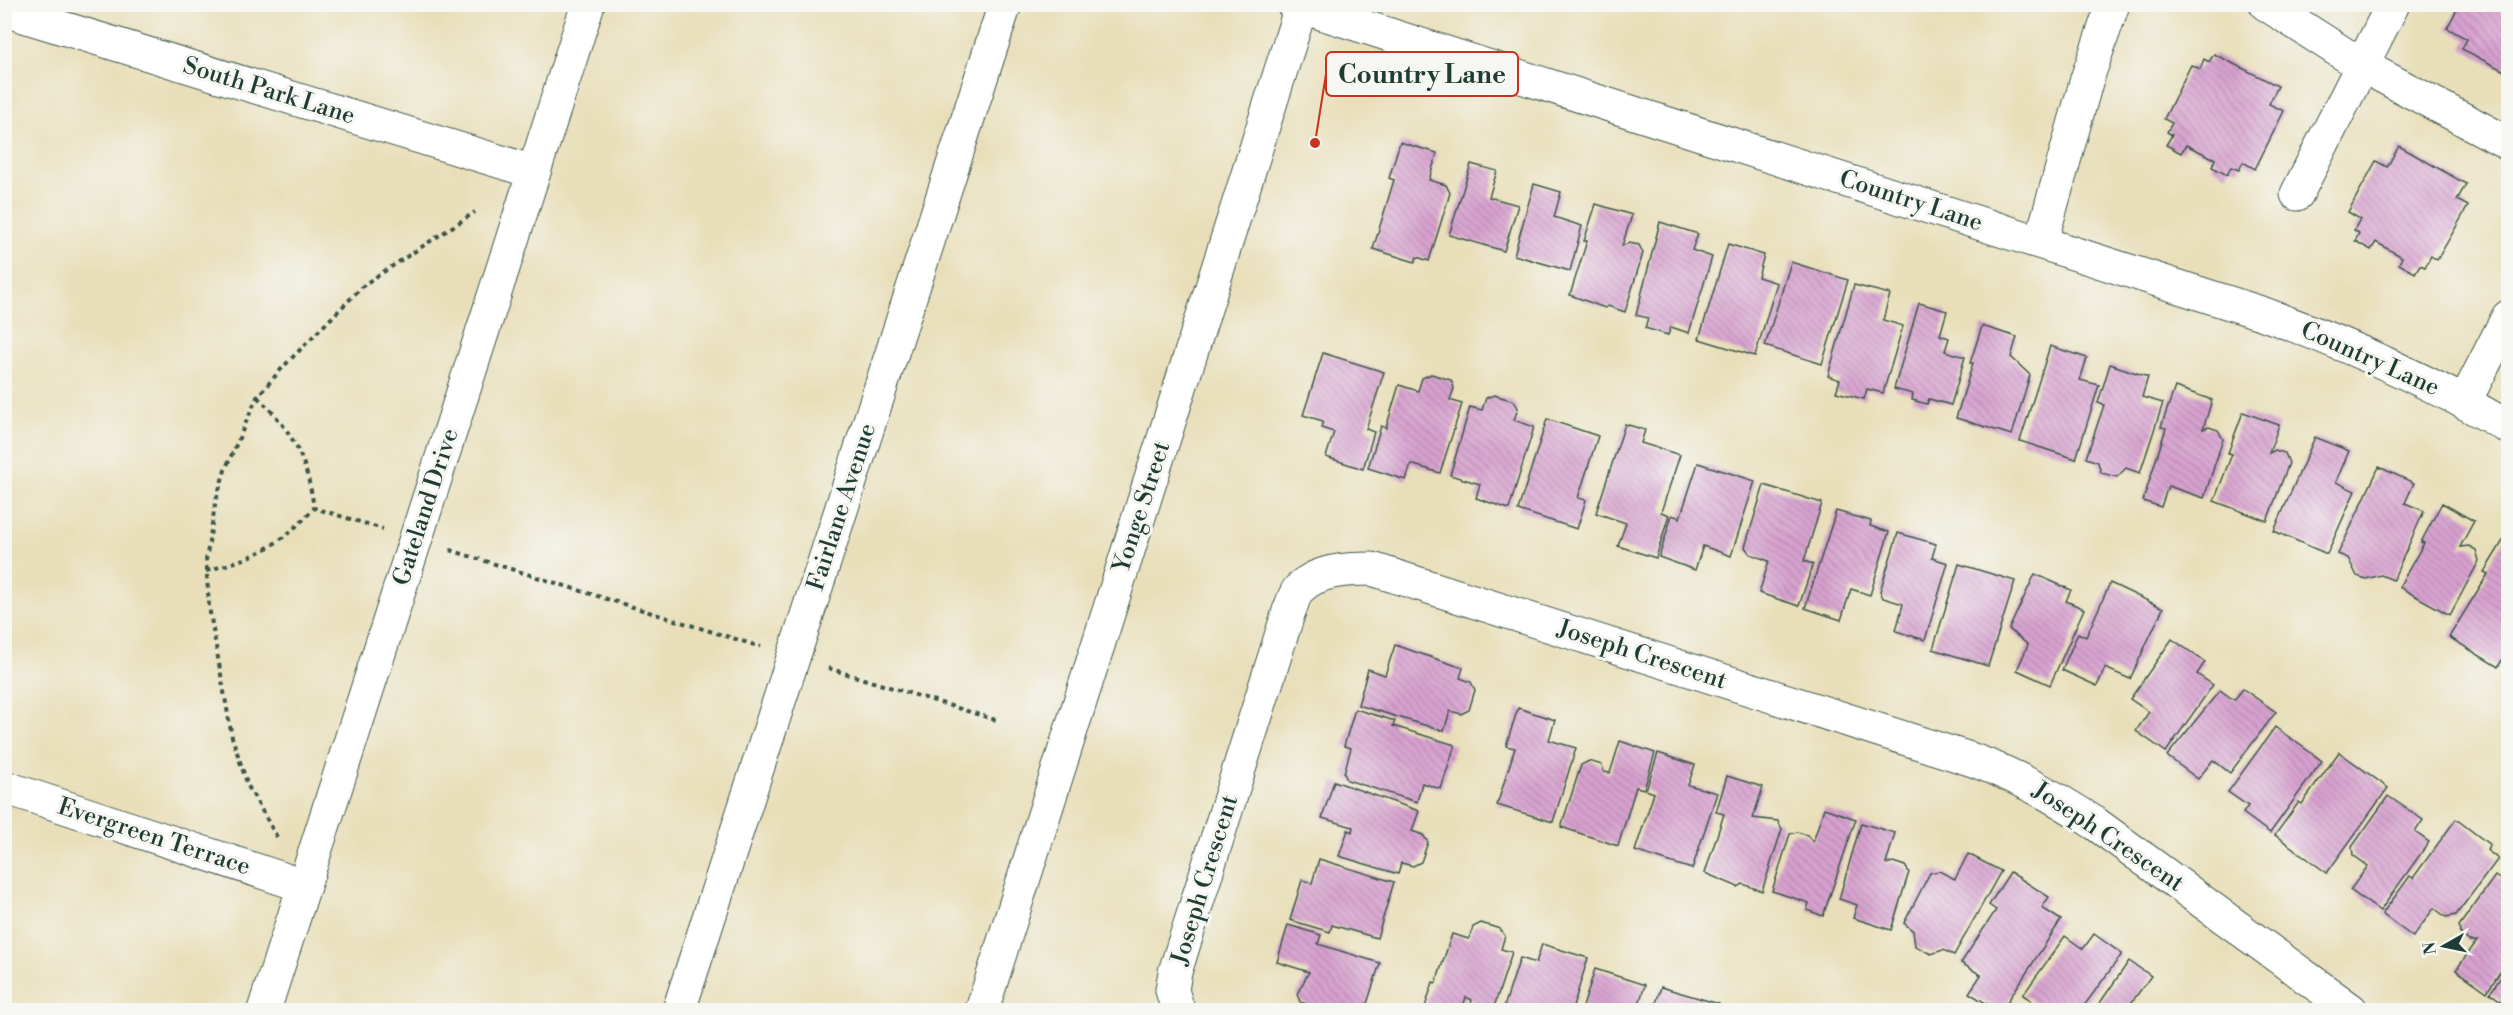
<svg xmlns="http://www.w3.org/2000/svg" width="2513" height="1015" viewBox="0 0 2513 1015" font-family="'Libre Bodoni',serif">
  <defs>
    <pattern id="building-back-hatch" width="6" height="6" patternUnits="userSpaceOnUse" patternTransform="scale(1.5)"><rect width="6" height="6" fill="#d8a2d0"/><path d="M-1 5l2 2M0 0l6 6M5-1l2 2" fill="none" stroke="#af85aa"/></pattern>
  </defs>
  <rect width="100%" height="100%" fill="#f6f6f2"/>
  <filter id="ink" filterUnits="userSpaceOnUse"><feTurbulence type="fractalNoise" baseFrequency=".0167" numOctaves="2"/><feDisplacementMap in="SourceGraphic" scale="12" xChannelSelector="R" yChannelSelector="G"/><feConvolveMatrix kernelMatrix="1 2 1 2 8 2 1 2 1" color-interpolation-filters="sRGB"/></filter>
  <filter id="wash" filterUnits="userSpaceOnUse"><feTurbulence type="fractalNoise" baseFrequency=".008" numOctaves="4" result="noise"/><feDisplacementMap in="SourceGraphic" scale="24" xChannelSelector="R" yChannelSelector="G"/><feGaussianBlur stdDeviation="1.35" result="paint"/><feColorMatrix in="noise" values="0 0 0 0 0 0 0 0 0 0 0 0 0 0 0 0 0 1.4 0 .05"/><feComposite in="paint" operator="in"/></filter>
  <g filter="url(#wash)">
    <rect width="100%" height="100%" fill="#e8dfba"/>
    <g id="blocks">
      <g fill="url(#building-back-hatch)">
        <path d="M2460,4H2508V73L2462,49L2467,39L2447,28Z"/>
        <path d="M2214,54L2278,86L2269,104L2284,111L2255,169L2243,162L2239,170L2231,167L2227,175L2212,167L2215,159L2186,145L2181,153L2166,145L2172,135L2167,132L2172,123L2164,119L2191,65L2200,69L2204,59L2209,62Z"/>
        <path d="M1400,142L1437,153L1429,180L1446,185L1450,193L1429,261L1417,257L1415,262L1373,249L1394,180L1389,178Z"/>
        <path d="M2399,146L2466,184L2457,200L2468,206L2437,260L2431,256L2425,267L2420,265L2415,273L2399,264L2402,257L2376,242L2371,250L2355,241L2359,233L2354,230L2360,219L2348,212L2376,161L2387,167Z"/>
        <path d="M1471,164L1497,171L1489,197L1518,205L1504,251L1449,235Z"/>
        <path d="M1534,184L1561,192L1554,217L1582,226L1570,271L1514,255Z"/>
        <path d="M1596,204L1632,215L1622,246L1629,243L1639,245L1643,253L1625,312L1608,306L1605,308L1570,295L1587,241H1584Z"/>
        <path d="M1660,222L1698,234L1692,250L1712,257L1689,333L1671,327L1668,335L1645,328L1648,318L1636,315Z"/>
        <path d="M1728,244L1764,255L1758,277L1777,283L1755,356L1699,339Z"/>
        <path d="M1791,262L1848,280L1822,364L1765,346Z"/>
        <path d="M1854,285L1890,294L1883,320L1903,326L1883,393L1867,389L1864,399L1836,392L1840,380L1828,376Z"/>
        <path d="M1919,303L1947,311L1940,335L1949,338L1945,351L1965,357L1951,405L1929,399L1927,404L1912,400L1913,394L1894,389Z"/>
        <path d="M1982,326L2017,337L2011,357L2030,375L2012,435L1956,418L1973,363H1970Z"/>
        <path d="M2050,346L2087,358L2080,380L2099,385L2076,459L2020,441Z"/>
        <path d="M1323,353L1384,372L1366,429L1374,432L1363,469L1326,457L1334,432L1321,428L1323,421L1303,415Z"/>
        <path d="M2110,364L2148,377L2142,397L2163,403L2140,473L2126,468L2117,477L2101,473L2098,462L2086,458L2104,405L2098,403Z"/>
        <path d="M1431,374L1451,380L1454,388L1450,400L1462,404L1440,473L1411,464L1406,480L1368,468L1381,426L1386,428L1399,385L1418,391L1422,378Z"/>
        <path d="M2175,387L2212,400L2203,429L2209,427L2218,430L2223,439L2204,498L2168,486L2161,507L2143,501L2166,428L2161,427Z"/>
        <path d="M1494,395L1514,401L1518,408L1514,420L1534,427L1509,509L1476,498L1480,484L1450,475L1470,407L1482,410L1486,398Z"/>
        <path d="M2243,412L2279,425L2269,453L2275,450L2285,453L2289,463L2267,521L2214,501L2232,454L2228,453Z"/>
        <path d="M1547,419L1598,436L1578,498L1586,500L1577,529L1518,510Z"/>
        <path d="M1625,424L1645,430L1641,443L1680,455L1661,512L1669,515L1656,558L1618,546L1626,523L1596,513Z"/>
        <path d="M2315,437L2349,451L2336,482L2355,491L2327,554L2274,531Z"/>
        <path d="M1698,463L1755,481L1731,556L1703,546L1695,570L1659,557L1672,515L1680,518Z"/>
        <path d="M2379,467L2414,483L2405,503L2424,511L2393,580L2381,575L2366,579L2357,576L2348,558L2338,554Z"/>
        <path d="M1764,485L1822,503L1804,561L1813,564L1799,606L1759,593L1769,561L1750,554L1745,547Z"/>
        <path d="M2442,503L2474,521L2460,547L2469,546L2476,550L2479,561L2450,615L2399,587L2424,543L2421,542Z"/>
        <path d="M1836,511L1871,521L1870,526L1889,532L1870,595L1851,589L1841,620L1805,608Z"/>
        <path d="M1898,533L1936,544L1932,558L1948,563L1925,640L1896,631L1903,604L1883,598L1880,591Z"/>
        <path d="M2504,539L2508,542V650L2498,667L2449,637L2488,574L2484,572Z"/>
        <path d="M1959,564L2015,581L1988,666L1933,649Z"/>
        <path d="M2035,574L2071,590L2066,601L2084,609L2050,685L2017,670L2028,645L2009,629Z"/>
        <path d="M2110,583L2163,608L2130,679L2105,668L2097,686L2062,670L2078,633L2086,637Z"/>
        <path d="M2172,639L2205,662L2197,674L2213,685L2166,752L2136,731L2149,712L2130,699Z"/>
        <path d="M1395,645L1463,668L1460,678L1471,682L1475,690L1469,710L1461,714L1450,711L1444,731L1358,705L1368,669L1385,675Z"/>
        <path d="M2243,689L2276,712L2230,773L2213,760L2198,779L2167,756L2220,690L2234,700Z"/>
        <path d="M1518,708L1555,720L1549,740L1576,748L1553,822L1497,805L1515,748L1506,746Z"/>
        <path d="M1355,709L1395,721L1393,726L1455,745L1441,789L1422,783L1417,802L1347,780L1344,773L1351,748L1344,746Z"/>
        <path d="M2275,727L2322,761L2270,833L2243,813L2248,806L2228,792Z"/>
        <path d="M1620,741L1655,753L1644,789L1636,787L1618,846L1561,827L1581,765L1589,761L1602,765L1604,772L1610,773Z"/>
        <path d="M2339,752L2388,788L2327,873L2275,835L2299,802L2302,804Z"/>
        <path d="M1658,753L1695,765L1688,785L1717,793L1692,869L1635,851L1654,793L1646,790Z"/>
        <path d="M1727,776L1763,787L1753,818L1778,821L1782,829L1762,891L1743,884L1738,887L1705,873L1724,814L1716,812Z"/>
        <path d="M1334,781L1419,811L1412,831L1423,835L1428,842L1421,862L1413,866L1401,863L1398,874L1339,856L1348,830L1352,832L1353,827L1322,818Z"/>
        <path d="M2388,796L2423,820L2415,832L2429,842L2380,911L2350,890L2368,866L2353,855L2352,847Z"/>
        <path d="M1824,808L1856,819L1823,916L1807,910L1809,903L1772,891L1790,834L1797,832L1807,835L1813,842Z"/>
        <path d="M2456,819L2490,845L2487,850L2498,859L2456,915L2446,917L2434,908L2413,937L2382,914L2410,876L2413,878Z"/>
        <path d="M1861,823L1895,833L1886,864L1893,862L1905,866L1909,872L1891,930L1853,918L1857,905L1839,899Z"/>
        <path d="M1968,854L2001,871L1954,955L1943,950L1931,954L1915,946L1913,931L1904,923L1930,873L1939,871L1955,879Z"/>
        <path d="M1319,859L1394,882L1377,938L1332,925L1330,932L1290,920L1302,880L1312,883Z"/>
        <path d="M2010,872L2049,897L2042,908L2061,920L2002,1010H1997L1969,993L1981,975L1961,963L1996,910L1989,905Z"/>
        <path d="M2495,876L2508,885V960L2487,992L2456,970L2477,941H2469L2460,933L2459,926Z"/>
        <path d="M1481,923L1500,929L1505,936L1501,949L1512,952L1493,1010L1471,1005L1472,1000L1466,997L1462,1010H1424L1433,982L1436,983L1452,934L1469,939L1473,927Z"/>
        <path d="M1288,925L1321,935L1318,944L1380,963L1365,1010H1328L1300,1002L1297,994L1309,972L1277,962Z"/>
        <path d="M2094,934L2122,954L2081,1010H2031V1000L2023,995L2065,936L2083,949Z"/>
        <path d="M1542,944L1588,958L1572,1010H1503L1520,958L1536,963Z"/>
        <path d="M2129,961L2151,976L2126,1010H2095Z"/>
        <path d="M2508,967V1006L2490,993Z"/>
        <path d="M1595,969L1645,985L1637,1010H1582Z"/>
        <path d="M1661,987L1719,1004L1717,1010H1654Z"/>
      </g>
    </g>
  </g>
  <g filter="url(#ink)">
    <use href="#blocks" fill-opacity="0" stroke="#3d5548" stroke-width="1.5"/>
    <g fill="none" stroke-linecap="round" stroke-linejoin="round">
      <g stroke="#3d5548" stroke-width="35">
        <g id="minor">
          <path d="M1293,4L2264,314C2349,345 2430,381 2508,427"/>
          <path d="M2266,4L2361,65L2508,143"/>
          <path d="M4,10L534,172"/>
          <path d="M2297,194L2393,4"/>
          <path d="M2041,242L2087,79L2113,4"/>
          <path d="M2465,401L2508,317"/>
          <path d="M4,787L304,886"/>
          <path d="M264,1010L588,4"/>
          <path d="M679,1010L1005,4"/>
          <path d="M1178,1010L1172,990L1175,972L1289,611C1292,605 1294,594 1299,589C1317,570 1348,569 1372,569L1973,760C2017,776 2056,797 2096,824L2351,1010"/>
        </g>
      </g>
      <g stroke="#3d5548" stroke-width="35">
        <path id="major" d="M982,1010L1302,4"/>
      </g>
      <g stroke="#3d5548" stroke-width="4" stroke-dasharray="4.5 4.5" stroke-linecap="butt">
        <path d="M257,397C293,430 307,460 314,508L383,529"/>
        <path d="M450,550L761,647"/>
        <path d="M206,571C256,557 279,547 314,508"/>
        <path d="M828,668L996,720"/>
        <path d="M277,837L248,786L232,737L209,607L206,560L216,500L225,470L257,397L284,366L365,284L475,212"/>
      </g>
      <use href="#minor" stroke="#fff" stroke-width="33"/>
      <use href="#major" stroke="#fff" stroke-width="33"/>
    </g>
  </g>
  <g text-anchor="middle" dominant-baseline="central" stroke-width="6" stroke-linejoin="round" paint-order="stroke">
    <g font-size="24" fill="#1f3d34" stroke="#f6f6f2">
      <text transform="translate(269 91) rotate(17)">South Park Lane</text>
      <text transform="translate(1911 201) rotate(18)">Country Lane</text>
      <text transform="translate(2370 359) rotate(24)">Country Lane</text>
      <text transform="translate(426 507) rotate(-72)">Gateland Drive</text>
      <text transform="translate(842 507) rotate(-72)">Fairlane Avenue</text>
      <text transform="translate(1142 507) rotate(-72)">Yonge Street</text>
      <text transform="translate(1642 655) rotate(18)">Joseph Crescent</text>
      <text transform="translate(154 837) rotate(18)">Evergreen Terrace</text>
      <text transform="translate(2108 837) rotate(34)">Joseph Crescent</text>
      <text transform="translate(1205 880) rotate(-73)">Joseph Crescent</text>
    </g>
  </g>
  <path fill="none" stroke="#c8321e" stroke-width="2" d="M1315 143L1326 74"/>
  <circle fill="#c8321e" stroke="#f6f6f2" stroke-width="2" cx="1315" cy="143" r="6"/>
  <rect fill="#f6f6f2" stroke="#c8321e" stroke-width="2" x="1326" y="52" width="192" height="44" rx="6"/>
  <g font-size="26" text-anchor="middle" font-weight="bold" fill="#1f3d34">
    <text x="1422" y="83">Country Lane</text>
  </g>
  <rect width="2513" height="1015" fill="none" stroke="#f6f6f2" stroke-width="24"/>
  <g transform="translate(2444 946) rotate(261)" stroke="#f6f6f2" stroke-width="4.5" paint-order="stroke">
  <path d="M0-4.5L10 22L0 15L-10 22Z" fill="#1f3d34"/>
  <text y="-9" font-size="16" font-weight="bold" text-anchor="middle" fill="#1f3d34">N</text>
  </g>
</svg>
